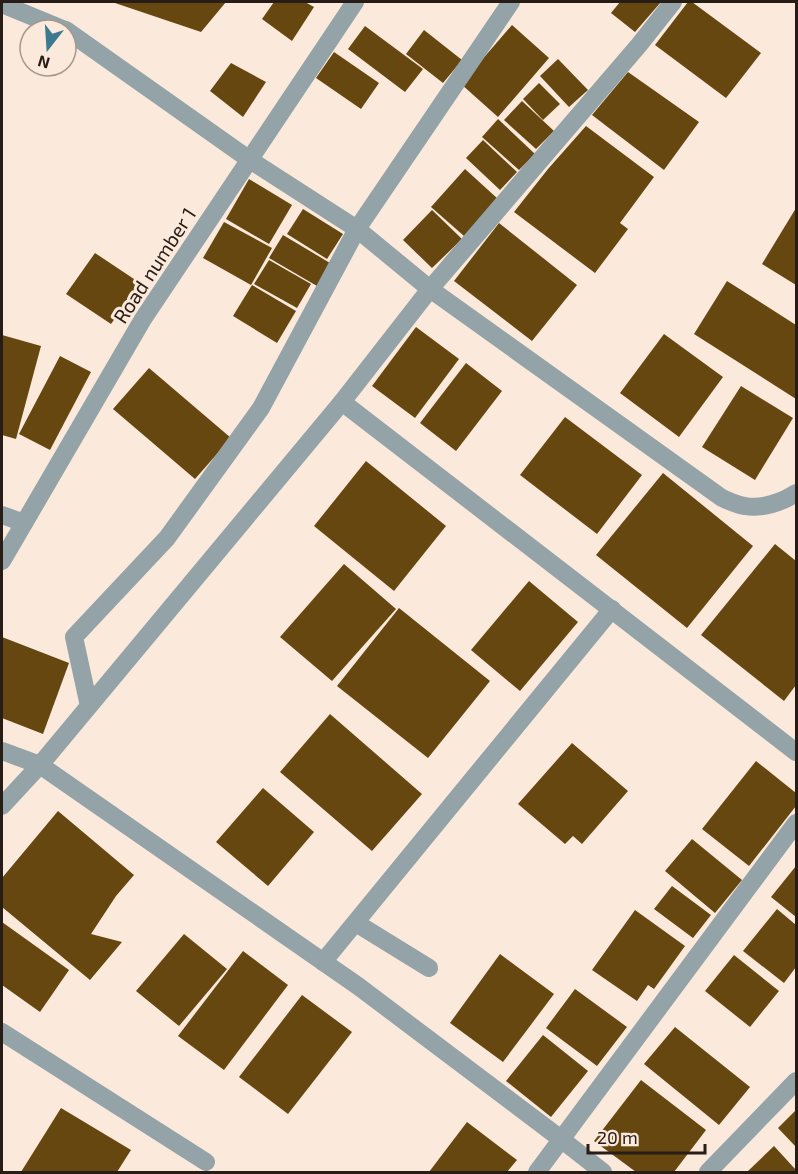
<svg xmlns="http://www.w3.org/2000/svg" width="798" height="1174" viewBox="0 0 798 1174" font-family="'Exo 2',sans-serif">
  <rect width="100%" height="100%" fill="#fbe9dc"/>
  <g fill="#664710">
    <path d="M112,2H226L201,32Z"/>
    <path d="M274,2H305L314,7L292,41L262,19Z"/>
    <path d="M620,2H661L635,32L611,13Z"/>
    <path d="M688,2H692L761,53L726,98L655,45Z"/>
    <path d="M512,25L549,58L498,117L461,84Z"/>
    <path d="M365,26L423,69L405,92L348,49Z"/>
    <path d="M424,30L462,60L443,83L406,54Z"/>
    <path d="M334,52L379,83L361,109L316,78Z"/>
    <path d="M558,59L588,90L569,107L540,76Z"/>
    <path d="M231,63L266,82L243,117L210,91Z"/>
    <path d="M628,72L699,122L664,170L592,115Z"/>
    <path d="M539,83L560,104L543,120L523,99Z"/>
    <path d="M522,101L554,131L536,149L504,120Z"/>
    <path d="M498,119L535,154L519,170L482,137Z"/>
    <path d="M586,126L654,177L620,223L628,229L595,273L514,212L548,169Z"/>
    <path d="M483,140L517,172L500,190L466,158Z"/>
    <path d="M465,169L498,199L464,236L431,207Z"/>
    <path d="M249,179L292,205L269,244L226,219Z"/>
    <path d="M796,208V285L762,264Z"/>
    <path d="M303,209L343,234L327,259L287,234Z"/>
    <path d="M432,210L462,239L432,268L403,240Z"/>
    <path d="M224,222L272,248L251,285L203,258Z"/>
    <path d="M499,223L577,285L532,341L454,281Z"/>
    <path d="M283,235L330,263L317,286L269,258Z"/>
    <path d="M95,253L140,283L111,324L66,294Z"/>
    <path d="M269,260L311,284L297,308L254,284Z"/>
    <path d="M727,281L796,325V399L694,334Z"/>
    <path d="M252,285L296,311L277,343L233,316Z"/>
    <path d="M416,327L459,359L415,418L372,386Z"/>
    <path d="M664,334L723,377L679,437L620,393Z"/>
    <path d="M2,335L41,346L16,439L2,435Z"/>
    <path d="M60,356L91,372L50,450L19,434Z"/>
    <path d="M466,363L502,391L456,451L420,423Z"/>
    <path d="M149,368L231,438L195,479L113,409Z"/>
    <path d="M741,386L793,418L755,480L702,447Z"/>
    <path d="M565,417L642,475L597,534L520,475Z"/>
    <path d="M366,461L446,526L394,591L314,526Z"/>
    <path d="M663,473L753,546L687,628L596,555Z"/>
    <path d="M775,544L796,561V685L784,701L701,635Z"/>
    <path d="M344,564L396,609L332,681L280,637Z"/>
    <path d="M529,581L578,622L520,691L471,650Z"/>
    <path d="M399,608L490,681L428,758L337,686Z"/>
    <path d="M2,637L69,663L43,734L2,718Z"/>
    <path d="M330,714L422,794L372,851L280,772Z"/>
    <path d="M572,743L628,791L582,844L573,836L565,844L518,804Z"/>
    <path d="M756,761L796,793V806L749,866L702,829Z"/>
    <path d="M263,788L314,832L268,886L216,842Z"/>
    <path d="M58,811L134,875L116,896L91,934L122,942L90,980L2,907V878Z"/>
    <path d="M692,839L742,880L715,913L665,871Z"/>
    <path d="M796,866V917L771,897Z"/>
    <path d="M672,886L711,915L693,938L654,909Z"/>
    <path d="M777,909L796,925V967L784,983L743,951Z"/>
    <path d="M635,910L685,946L654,989L648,985L637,1001L592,970Z"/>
    <path d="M2,922L69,970L40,1012L2,985Z"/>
    <path d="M184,934L227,969L179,1026L136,991Z"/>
    <path d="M243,951L288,985L224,1070L178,1036Z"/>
    <path d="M500,954L554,994L503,1062L450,1023Z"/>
    <path d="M734,955L779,991L750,1027L705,991Z"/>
    <path d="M575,989L627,1027L597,1066L546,1028Z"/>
    <path d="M302,995L352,1032L288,1114L239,1077Z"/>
    <path d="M675,1027L750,1087L719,1125L644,1064Z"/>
    <path d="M543,1035L588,1071L551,1117L506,1081Z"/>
    <path d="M641,1080L706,1130L674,1172H636L594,1141Z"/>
    <path d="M61,1108L131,1150L117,1172H21Z"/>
    <path d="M796,1110V1147L778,1128Z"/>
    <path d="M467,1122L517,1160L507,1172H429Z"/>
    <path d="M774,1146L796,1170V1172H747Z"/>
  </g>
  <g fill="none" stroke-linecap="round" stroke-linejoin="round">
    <g stroke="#93a3a7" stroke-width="18">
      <path d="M2,4L65,30"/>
      <path d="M66,30L250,160L357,229L430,289L722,498C729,501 737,505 745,506C762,509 783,502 796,493"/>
      <path d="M342,402L796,752"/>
      <path d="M2,515L24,523"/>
      <path d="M2,561L143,319L355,2"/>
      <path d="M89,706L74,637L167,538L261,408L357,229L511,2"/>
      <path d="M2,751L40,765L358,986L561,1139L603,1172"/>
      <path d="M2,806L40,765L342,402L430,289L639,45L673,2"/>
      <path d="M356,923L429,968"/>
      <path d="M323,962L612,609"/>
      <path d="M2,1032L206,1162"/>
      <path d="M537,1172L796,823"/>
      <path d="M708,1172L796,1081"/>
    </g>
  </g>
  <g text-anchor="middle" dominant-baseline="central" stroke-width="6" stroke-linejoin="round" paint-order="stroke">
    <g font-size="20" fill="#281d16" stroke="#fbe9dc">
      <text transform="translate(154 265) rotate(-57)">Road number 1</text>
    </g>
  </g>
  <rect width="798" height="1174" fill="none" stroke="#281d16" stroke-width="6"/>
  <g transform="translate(48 48) rotate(197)"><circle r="28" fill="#fbe9dc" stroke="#a7978d" stroke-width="1.5"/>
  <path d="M0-4.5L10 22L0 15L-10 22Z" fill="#3d7990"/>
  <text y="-9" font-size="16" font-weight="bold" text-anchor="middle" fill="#281d16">N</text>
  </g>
  <path d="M588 1144v9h117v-9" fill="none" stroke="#281d16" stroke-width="3"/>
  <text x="597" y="1144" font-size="18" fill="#281d16" stroke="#fbe9dc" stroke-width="4.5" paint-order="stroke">20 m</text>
</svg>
